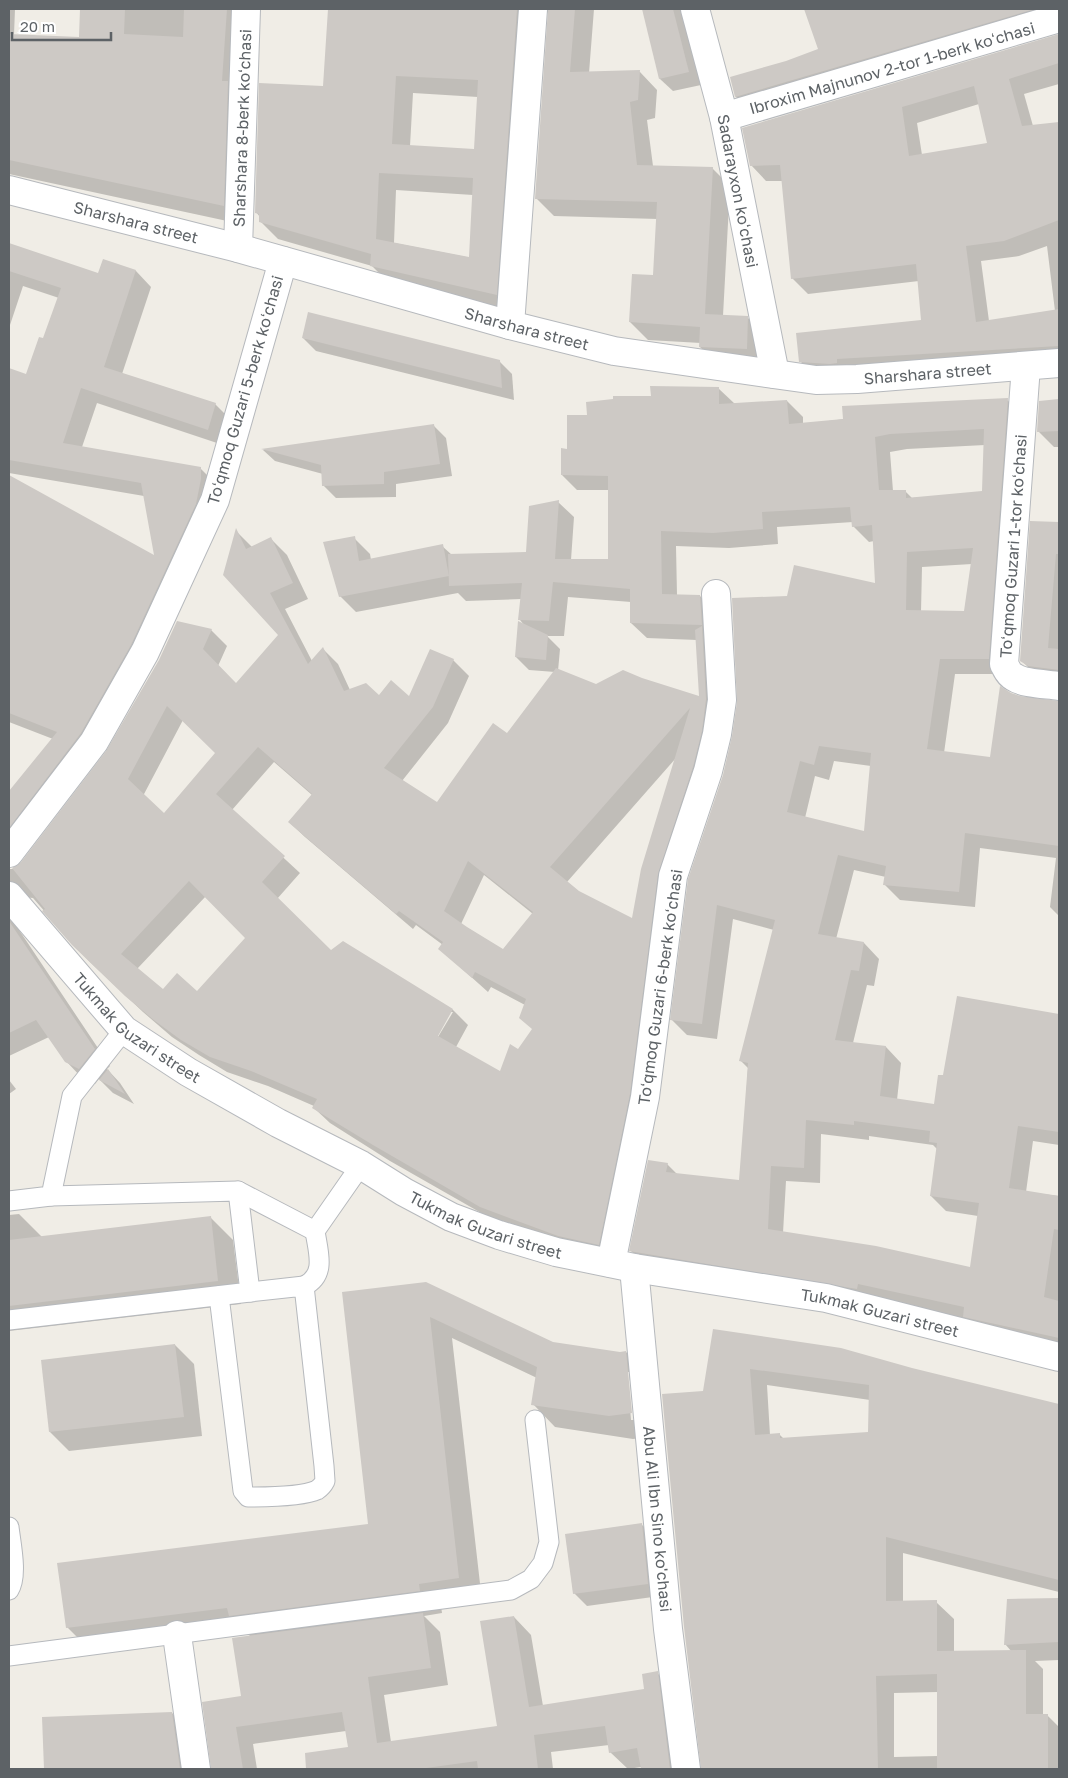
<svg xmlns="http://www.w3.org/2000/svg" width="1068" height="1778" viewBox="0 0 1068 1778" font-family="'Golos Text',sans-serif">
  <rect width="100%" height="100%" fill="#f0ede6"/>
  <g fill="#0003" fill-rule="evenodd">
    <path d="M9,9H15L14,35L80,38L81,9H245L241,224L9,174Z"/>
    <path d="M329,9H594L589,73L640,72L657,90L655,118L647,120L653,166L712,168L730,186L723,316L747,317L765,335L764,367L718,365L700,347L701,343L648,340L630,322L655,277L658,219L554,216L536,198L550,12L544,13L514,312L390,284L372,266L278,239L260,221V217L256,212L325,88ZM413,93L478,97L475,150L410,146ZM396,190L473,195L471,258L394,243Z"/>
    <path d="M643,9H682L701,85L673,91L660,79Z"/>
    <path d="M806,9H1059L752,113L736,97L731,78L786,62L820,50Z"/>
    <path d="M1059,37V84L1024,94L1033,126L1059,123V362L816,377L800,361L923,321L919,281L808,294L792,278L783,181H766L751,165L1050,38ZM979,104L988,144L922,155L917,123ZM1047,246L1055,311L989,321L981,261L1019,256Z"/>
    <path d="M9,245L99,275L104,261L136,271L151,287L122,374L215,404L231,420L223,445L97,403L82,447L200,468L216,484L211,520L12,859L9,869H15L22,863L211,630L227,646L218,666L236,685L280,635L236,531L252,547L271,539L287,555L308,599L285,609L312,661L323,649L338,664L350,690L379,696L410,698L453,660L469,676L448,723L402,781L437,804L507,735L555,672L529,670L516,657L525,626L520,620L521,599L466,601L458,593L356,612L340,596L354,538L370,554L371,560L442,546L452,555L527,553L558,502L574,517L571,560H609V490H577L562,475L568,450L588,416L652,397L718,388L735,404L787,401L803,417V424L1007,400L1023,415L1004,674H955L944,753L991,759L1020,698L1059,702V916L1050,907L1056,858L980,848L975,907L900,900L885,885L886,877L854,870L836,939L864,943L879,959L874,986L867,985L853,1043L886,1047L901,1063L897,1100L935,1105L944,1077L958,997L1059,1015V1145L1033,1141L1026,1192L1059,1196V1350L980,1332L967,1319L873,1298L646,1266L631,1251L667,1164L678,1175L741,1181L748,1068L741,1061L774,930L733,919L717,1039L687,1035L672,1020L788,597L876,585L874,541L869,542L853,526V522L777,527L778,544L729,548L676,546L677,595L700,596L715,612L722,716L673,890L614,1260L497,1222L390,1161L330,1123L314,1108V1106L268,1086L227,1072L199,1055L172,1037L143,1012L89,961L73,944L33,898L22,897L9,885V793L53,739L9,722V477L156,558L144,496L9,473V370L27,376L44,340L59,298L23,286L9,328ZM985,445L983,493L912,498L905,491H893L890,452L907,449ZM972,564L965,612H921L922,567ZM568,597L631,602V623L647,638L697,640L701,698L642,679L596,686L558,671L560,649L547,636H564ZM183,720L217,753L164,815L143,796ZM676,758L633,920L579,892L567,882ZM834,761L871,766L865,833L805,818L815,776L829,780ZM274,762L312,795L289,822L305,837L413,929L416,925L443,945L440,949L488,992L491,987L525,1005L533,1030L501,1073L456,1047L468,1025L453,1010L343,942L331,952L277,899L300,873L232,810ZM484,875L533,914L503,950L461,924ZM206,896L247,938L197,993L163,991L137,969ZM450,1012H453L435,1042L433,1040ZM821,1134L869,1140V1136L933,1145L937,1149L931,1196L946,1211L978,1216L971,1269L783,1233L786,1181L820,1183Z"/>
    <path d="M303,338L499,361L512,374L514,400L316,351Z"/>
    <path d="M1059,400V447H1054L1038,431L1040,402Z"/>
    <path d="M433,425L446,438L452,476L396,484V497L336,498L323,485V474L275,461L263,450Z"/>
    <path d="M1031,523H1059V683L1037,676L1021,660Z"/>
    <path d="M9,915L110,1066L107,1069L120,1083L134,1104L113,1093L99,1079L95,1084L82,1078L66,1061L49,1037L9,1056Z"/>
    <path d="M9,1080L16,1089L9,1094Z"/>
    <path d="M19,1214L42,1237L210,1217L233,1240L241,1304L9,1331V1215Z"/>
    <path d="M343,1293L553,1343L620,1353L626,1352L648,1375L654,1436L633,1439L555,1427L533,1404L537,1378L452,1338L482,1601L441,1606L442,1613L424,1616L440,1632L448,1685L384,1695L391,1742L498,1727L514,1617L531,1635L543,1706L645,1690L657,1673L675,1690L685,1769H642L641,1767L628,1769L610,1752L609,1745L551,1752L553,1769H352L346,1731L253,1744L257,1769H212L242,1697L251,1637L245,1631L90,1650L67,1627L370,1525ZM627,1372H629L634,1420H631Z"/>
    <path d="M714,1331L912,1370L1059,1406V1592L903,1553V1602H936L954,1619V1652H1012L1005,1644L1008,1600L1059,1599V1660L1035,1661L1043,1669V1715H1047L1059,1727V1769H702L704,1392ZM767,1385L870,1400L869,1433L784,1439L779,1434L770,1435ZM938,1692V1756L894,1757V1693Z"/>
    <path d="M175,1345L194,1364L202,1436L69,1451L50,1432L42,1361Z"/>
    <path d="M642,1525L655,1537L660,1596L587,1606L574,1593Z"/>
    <path d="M172,1713L189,1731L195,1769H46L44,1718Z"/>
  </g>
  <g fill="#cdc9c5" fill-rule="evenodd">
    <path d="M80,9H125L124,34L183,37L184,9H227L222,81H228L224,206L9,160V34L79,37Z"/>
    <path d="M328,9H517L497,295L370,266L371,254L259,222V214L255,213L259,83L323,86ZM396,76L478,80L474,149L392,144ZM379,173L473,178L469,257L376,239Z"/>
    <path d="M548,9H575L570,72L640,70L638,100L630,102L637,165L713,167L705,314L748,316L747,349L699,347L700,327L629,322L632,274L653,275L657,202L535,199Z"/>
    <path d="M642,9H673L689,72L659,79Z"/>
    <path d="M804,9H1035L735,97L730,77L786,61L818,49Z"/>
    <path d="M1059,34V63L1009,79L1022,126L1059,122V220L1004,241L966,246L976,322L1059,309V346L837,359V363L830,364L799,362L796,333L921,320L916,264L791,279L780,165L750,166L742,128ZM974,86L987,143L909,156L902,107Z"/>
    <path d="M9,243L98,273L103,259L136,270L104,367L216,403L208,430L81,388L63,443L201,467V479L196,504L131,645L81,733L9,828V791L57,732L9,713V475L154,555L141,483L9,460V368L26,374L39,337L43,338L61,288L9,271Z"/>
    <path d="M308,312L500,360L502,388L302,338Z"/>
    <path d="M650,386L719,387V404L787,400L789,424L843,419L842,406L1008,398L989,659H940L927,749L990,757L1000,686L1011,693L1020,696L1059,701V846L965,833L959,892L883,885L886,866L838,855L818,934L864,942L859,971L851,970L835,1040L886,1046L880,1096L934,1104L938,1075H943L957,996L1059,1014V1132L1018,1126L1009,1188L1059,1196V1230L1054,1229L1044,1297L1059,1301V1338L963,1317L964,1307L858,1284L857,1289L629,1251L648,1160L668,1163L666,1172L739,1180L748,1063L739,1061L775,920L717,905L702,1024L670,1020L688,879L723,775L732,736L737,702L732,598L787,596L794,565L875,583L872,525L852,527L850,507L762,512L763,529L713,533L661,531L662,594L700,595L702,625L630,623V589L553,582L549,621L518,620L522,583L449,586L448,554L526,552L529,506L559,500L555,559H608V476L561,475V448L567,449V415H587L586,402L613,399V396H651ZM984,429L982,491L906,498V490H879L875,437L890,434ZM973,548L964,611L906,610L907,552ZM819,746L871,753L864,831L787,812L800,761L814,765ZM806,1120L854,1125V1121L930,1131L929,1142L937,1143L930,1196L979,1203L970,1267L876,1246L768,1229L771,1166L804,1168Z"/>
    <path d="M1059,399V431L1037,432L1039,401Z"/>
    <path d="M434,424L440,464L384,472V484L322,486L321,465L261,449Z"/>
    <path d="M1030,521L1059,522V554H1056L1048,648L1059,649V670L1028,666L1020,661Z"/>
    <path d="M236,528L246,549L271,537L293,583L270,593L308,664L323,647L344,691L366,683L379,695L391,680L409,696L430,649L454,659L433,707L384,768L437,802L493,723L507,733L556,668L596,684L623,670L642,678L699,696L695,630L702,626L706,699L702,731L693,767L658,874L630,1094L599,1245L558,1236L480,1207L373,1145L312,1108L317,1099L251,1071L210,1057L181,1040L155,1021L125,996L72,945L42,911L45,909L12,868L21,862L106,751L159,660L177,621L212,629L203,649L236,683L278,635L223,575ZM167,706L215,753L164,813L128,779ZM690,708L641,869L632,918L579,891L550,867ZM258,747L312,794L288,822L396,914L399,911L443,942L438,949L472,978L475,972L526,999L519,1018L532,1029L518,1049L510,1044L500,1071L438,1036L453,1009L343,941L331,950L262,882L285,856L216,794ZM468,861L533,912L503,949L467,927L444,911ZM189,881L245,938L197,991L177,973L163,989L121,954Z"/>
    <path d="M355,536L359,561L443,544L449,576L339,597L323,542Z"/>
    <path d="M518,621L548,635L546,660L515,657Z"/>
    <path d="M9,921L95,1049L79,1069L65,1062L36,1020L9,1033Z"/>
    <path d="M108,1069L125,1094L99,1080Z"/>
    <path d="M211,1216L218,1281L9,1306V1240Z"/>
    <path d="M426,1282L553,1342L620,1352L626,1351L632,1413L609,1416L531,1405L537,1367L430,1317L459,1578L419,1584L420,1591L229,1616L227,1608L66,1628L57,1563L368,1524L342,1292Z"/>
    <path d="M713,1329L841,1348L912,1368L1059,1404V1580L886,1537V1601L937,1600V1652V1651L1026,1650V1714H1048V1769H937V1674L876,1676L878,1769H701L684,1627L662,1394L703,1391ZM750,1369L869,1385L868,1432L780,1438V1433L755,1435Z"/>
    <path d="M175,1344L184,1417L49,1432L41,1360Z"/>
    <path d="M642,1523L648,1584L573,1594L565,1534Z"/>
    <path d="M1059,1598V1642L1004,1645L1007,1599Z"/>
    <path d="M423,1613L431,1668L368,1677L377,1743L497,1726L480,1621L514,1616L529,1707L644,1689L642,1674L658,1671L670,1769H641L637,1748L609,1753L605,1726L534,1735L538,1769H478L477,1761L419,1769H306L305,1753L348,1747L342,1712L236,1727L243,1769H211L202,1702L241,1696L232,1638Z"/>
    <path d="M172,1712L180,1769H44L42,1717Z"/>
  </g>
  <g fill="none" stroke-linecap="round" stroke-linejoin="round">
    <g stroke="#b6b9bd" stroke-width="21">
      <g id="service">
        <path d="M238,1191L315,1231L361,1165"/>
        <path d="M9,1201L51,1196L72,1096L124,1030"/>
        <path d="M304,1286C327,1275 318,1252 315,1231"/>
        <path d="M219,1296L243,1491L248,1497C265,1497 302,1497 317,1490C320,1488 323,1485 325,1481L324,1466L304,1286L250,1292"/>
        <path d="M9,1320L250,1292L238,1191L51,1196"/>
        <path d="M9,1527C11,1544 18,1576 9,1590"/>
        <path d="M9,1656L511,1590L531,1579L543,1563L549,1542L535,1420"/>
      </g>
    </g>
    <g stroke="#b6b9bd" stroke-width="30">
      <g id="minor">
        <path d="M695,9L724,117L775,374"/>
        <path d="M724,117L1059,18"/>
        <path d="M238,248L246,9"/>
        <path d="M510,325L533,9"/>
        <path d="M1026,366L1004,664C1006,668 1009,675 1014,677C1024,684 1047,684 1059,686"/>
        <path d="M9,853L94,742L145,652L215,500L283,261"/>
        <path id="s1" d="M9,896L124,1030L188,1072L278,1123L361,1165L404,1192L451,1217L499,1235L556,1252L634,1268L826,1298L1059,1357"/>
        <path d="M611,1263L645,1097L673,876L708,771L717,734L722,700L716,594"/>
        <path id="s2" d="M634,1268L668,1629L686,1769"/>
        <path d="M177,1635L196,1769"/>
      </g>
    </g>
    <g stroke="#b6b9bd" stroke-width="30">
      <g id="tertiary">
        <path id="s3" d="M9,190L238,248L510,325L614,351L816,380L857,379L1059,363"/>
      </g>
    </g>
    <use href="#service" stroke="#fff" stroke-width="19"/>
    <use href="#minor" stroke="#fff" stroke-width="28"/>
    <use href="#tertiary" stroke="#fff" stroke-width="28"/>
  </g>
  <g text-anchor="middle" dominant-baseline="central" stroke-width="4.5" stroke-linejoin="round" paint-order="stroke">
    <g font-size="16" fill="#5d6266" stroke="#fff">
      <text transform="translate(892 68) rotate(-16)">Ibroxim Majnunov 2-tor 1-berk koʻchasi</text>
      <text transform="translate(242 128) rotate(-88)">Sharshara 8-berk koʻchasi</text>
      <text transform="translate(738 191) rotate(79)">Sadarayxon koʻchasi</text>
      <text stroke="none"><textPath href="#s3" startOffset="131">Sharshara street</textPath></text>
      <text stroke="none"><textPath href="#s3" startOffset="536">Sharshara street</textPath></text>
      <text stroke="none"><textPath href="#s3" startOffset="942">Sharshara street</textPath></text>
      <text transform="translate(245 390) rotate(-74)">Toʻqmoq Guzari 5-berk koʻchasi</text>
      <text transform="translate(1013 546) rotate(-86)">Toʻqmoq Guzari 1-tor koʻchasi</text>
      <text transform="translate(660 987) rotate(-82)">Toʻqmoq Guzari 6-berk koʻchasi</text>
      <text stroke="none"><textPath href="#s1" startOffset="185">Tukmak Guzari street</textPath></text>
      <text stroke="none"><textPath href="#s1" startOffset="589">Tukmak Guzari street</textPath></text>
      <text stroke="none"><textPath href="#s1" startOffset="994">Tukmak Guzari street</textPath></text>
      <text stroke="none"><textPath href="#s2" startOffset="252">Abu Ali Ibn Sino ko'chasi</textPath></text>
    </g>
  </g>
  <rect width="1068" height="1778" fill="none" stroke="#5d6266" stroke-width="20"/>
  <path d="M12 32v8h99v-8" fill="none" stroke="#5d6266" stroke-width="2.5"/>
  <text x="20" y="32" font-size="15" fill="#5d6266" stroke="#ffffff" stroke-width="4" paint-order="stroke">20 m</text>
</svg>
